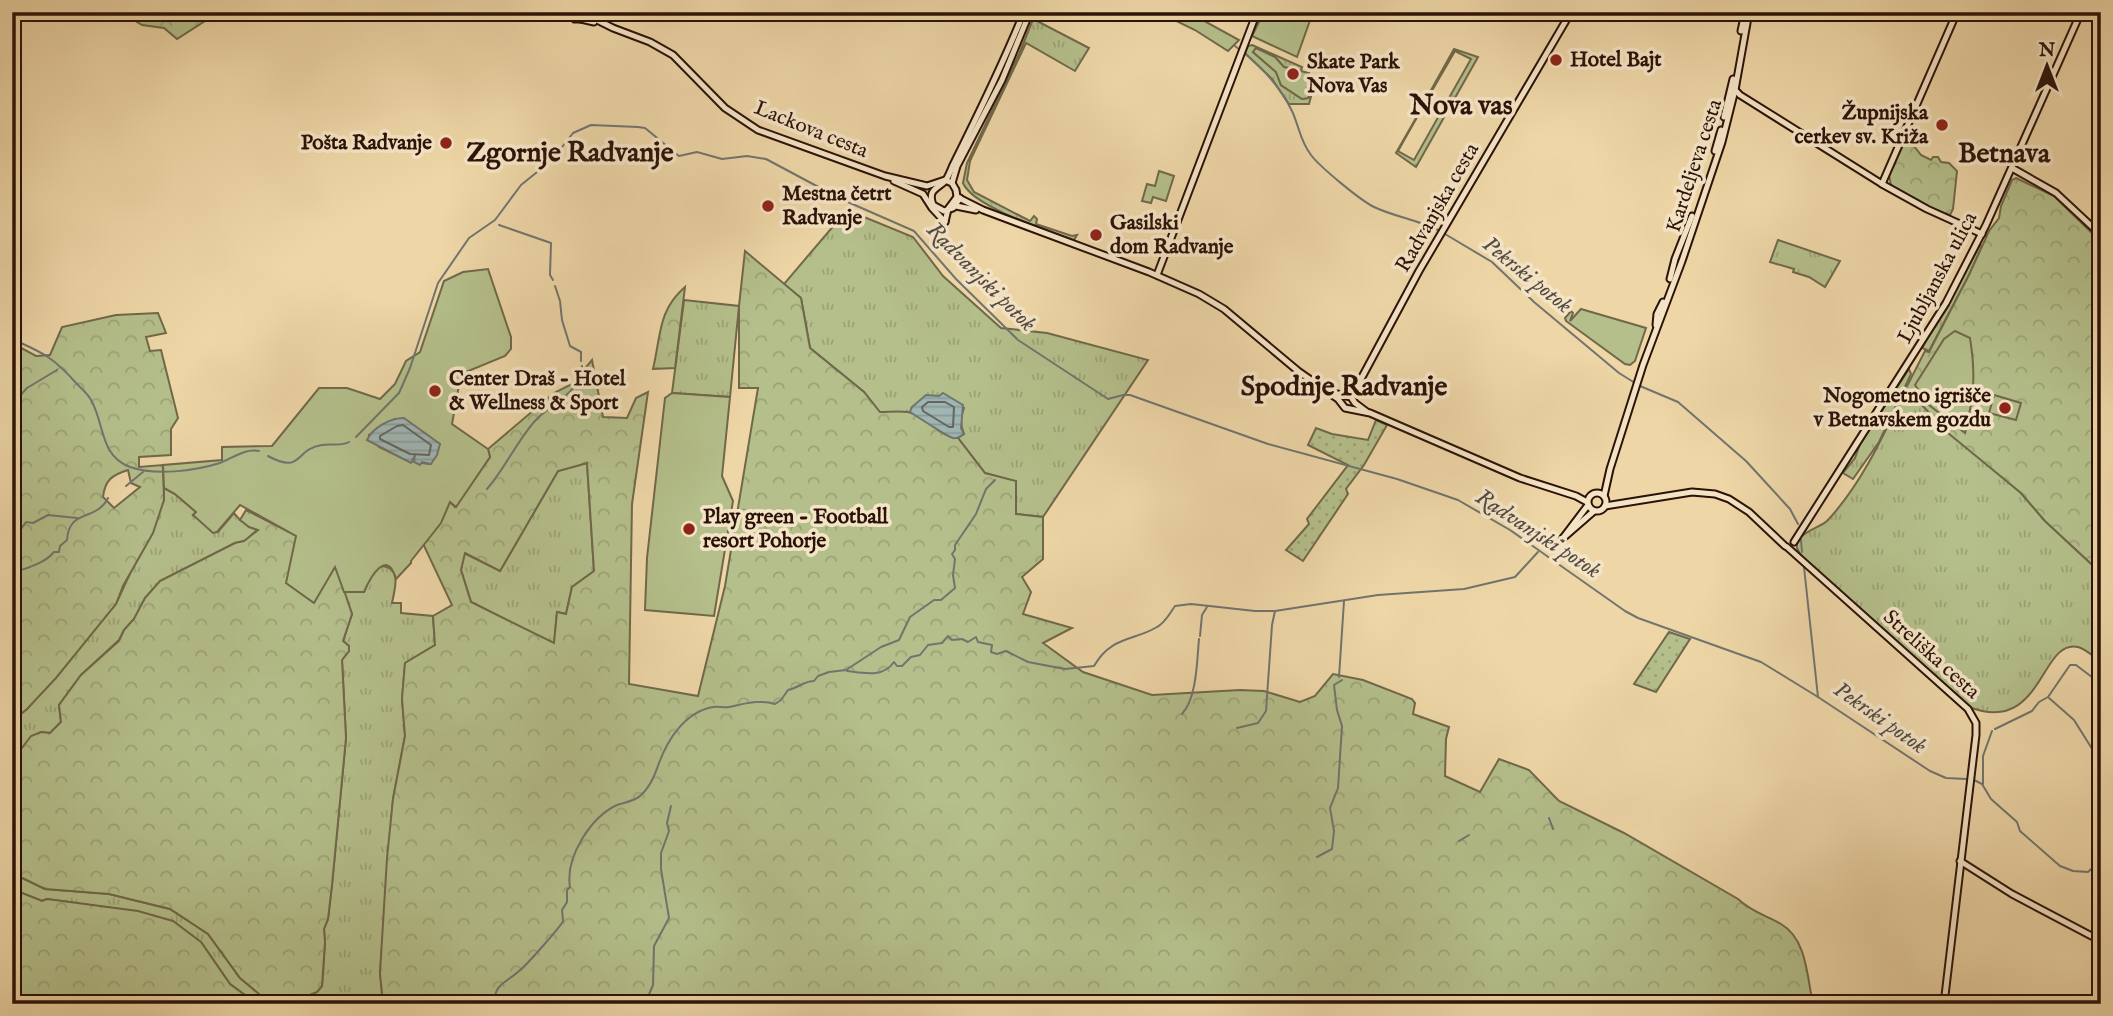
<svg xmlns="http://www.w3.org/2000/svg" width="2113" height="1016" viewBox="0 0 2113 1016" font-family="'IM FELL English',serif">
  <defs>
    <pattern id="grass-tufts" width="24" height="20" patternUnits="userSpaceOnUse" patternTransform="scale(1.75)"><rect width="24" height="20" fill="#b4bf8b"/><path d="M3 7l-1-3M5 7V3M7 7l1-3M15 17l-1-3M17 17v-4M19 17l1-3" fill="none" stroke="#9ba376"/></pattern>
    <pattern id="forest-crowns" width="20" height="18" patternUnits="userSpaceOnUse" patternTransform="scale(1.75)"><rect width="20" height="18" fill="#b4bf8b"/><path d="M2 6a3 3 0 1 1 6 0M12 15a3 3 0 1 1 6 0" fill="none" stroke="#9ba376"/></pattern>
    <pattern id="garden-dots" width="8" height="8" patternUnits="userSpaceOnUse" patternTransform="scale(1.75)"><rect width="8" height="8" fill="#b4bf8b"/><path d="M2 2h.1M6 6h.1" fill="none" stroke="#9ba376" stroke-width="1.8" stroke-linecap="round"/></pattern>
    <pattern id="water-rules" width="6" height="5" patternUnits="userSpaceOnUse" patternTransform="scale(1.75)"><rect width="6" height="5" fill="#9fb6b4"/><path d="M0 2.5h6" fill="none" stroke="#899b99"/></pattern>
  </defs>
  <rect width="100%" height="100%" fill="#eed6a7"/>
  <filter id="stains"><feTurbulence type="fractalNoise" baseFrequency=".00286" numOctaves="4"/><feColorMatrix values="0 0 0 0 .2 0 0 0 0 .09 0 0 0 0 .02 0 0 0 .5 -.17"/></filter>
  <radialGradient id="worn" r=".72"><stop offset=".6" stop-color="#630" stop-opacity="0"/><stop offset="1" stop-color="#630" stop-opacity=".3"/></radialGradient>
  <g fill="url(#grass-tufts)" stroke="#70684a" stroke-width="2">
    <path d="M1036,12H1038L1035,20L1089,48L1075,71L1026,43L970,161L967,180L974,192L1030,221L1034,216L1037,219L1036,224L1072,236L1077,235L1074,240C1049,231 973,207 963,183L967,163L1019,54Z"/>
    <path d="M1252,45L1302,67L1301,71L1284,67L1275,57L1256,48L1253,52L1276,72L1281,85L1302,99L1309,98L1308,90L1312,93L1309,104H1289L1272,79L1245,53L1248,46Z"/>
    <path d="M1454,49L1478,57L1416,167L1396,153L1424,104L1427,105H1424L1398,151L1414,160L1471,59L1455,51L1426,101L1428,103L1425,101Z"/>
    <path d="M847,210L913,237L943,276L1001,328L1047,333L1148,360L1043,517L1016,514V482L985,473L958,438L964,434C960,425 960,417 964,408L939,396L912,407L910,412L880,413L864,392L810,348L801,298L784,284Z"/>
    <path d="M1778,240L1840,261L1825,287L1809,277L1793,272L1794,269L1770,262Z"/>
    <path d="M1980,245L1982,246L1969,275L1929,351L1922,348Z"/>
    <path d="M684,300L739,306L730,397L672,393Z"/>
    <path d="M1909,369L1911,374L1879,442L1853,479L1843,473L1855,458L1860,444Z"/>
    <path d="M1906,388L1939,423L2021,493L2045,521L2101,573V662C2094,657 2086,649 2078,647C2040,638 2043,736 1969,707L1802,557C1801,554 1798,552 1797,548C1794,533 1821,528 1828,520C1863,482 1884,434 1906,388Z"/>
    <path d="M587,463L594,571L572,587L566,614L557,612L554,644L471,602L461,570L464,553L500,571L558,471Z"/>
    <path d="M164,488L175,494L196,512L193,515L218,532L234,513L240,520L258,529L245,541L235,543L160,581L145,598L134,619L124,630L119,640L81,675L59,705L61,722L50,733L41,732L12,761V721L27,709L116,604L164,500Z"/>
    <path d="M381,566C402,567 395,588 392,603H401V613L433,616L435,645L405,663L402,699L405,736L393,799L380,973L383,1004H275L295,1001L317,992L322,986L325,942L324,929L328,919L332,885L346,738L342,660L349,651V646L343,641L352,614L344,592H364L372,572Z"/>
    <path d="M12,873L45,889L109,894L170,909L208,934L240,978L271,1004H257L230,984L201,942L111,908L47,899L42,901L12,889Z"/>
  </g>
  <g fill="url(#forest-crowns)" stroke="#70684a" stroke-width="2" fill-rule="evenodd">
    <path d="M121,12H219L177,39L164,28L142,25Z"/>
    <path d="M1905,141H1910L1921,155L1931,160L1933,157H1938L1941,162L1949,163L1957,171L1953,209L1950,215L1928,207L1891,186L1889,175Z"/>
    <path d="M2016,178L2054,196L2101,242V573L2045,521L2021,493L1948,433L1906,388L1925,351L1929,352L1969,275L1989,231L1999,218L2001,206L2012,180Z"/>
    <path d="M745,251L801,298L810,348L864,392L880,412C889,412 899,411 908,412C926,416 941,438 958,438L985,473L1016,481V514L1043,517V559L1022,577L1031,592L1023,614L1072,628L1043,643L1083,672L1152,695L1240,690L1264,691L1300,702L1315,696L1333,674L1363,680L1412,699L1415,703L1413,714L1449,727L1446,739L1445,776L1480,792L1499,759L1529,770L1559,801L1624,833L1738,899C1750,911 1767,916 1781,924C1807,939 1807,977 1813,1004H383L380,973L387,858L393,799L405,736L402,699L405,663L435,645L433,616L452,605L418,533L450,502L455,507L490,457L488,449L554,393L572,384L592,360L603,417L627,418L636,398L648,392L632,504L629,684L698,696L725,586L758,388H739V306ZM587,463L594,571L572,587L566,614L557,612L554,643L471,602L461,570L465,553L500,571L558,471Z"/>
    <path d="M685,287L675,368L653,369C661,335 658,310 685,287Z"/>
    <path d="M158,313L166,333L146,337L150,351L161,350L178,418L171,429V455L139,457V467L163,465L164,500L153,533L123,586L116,604L56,678L27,709L12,721V343L36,356L50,355L62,327L116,315ZM128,470L131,483L140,487L114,508L103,497C105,480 112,475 128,470Z"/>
    <path d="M246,510L297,536L336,566L352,614L343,641L349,646V651L342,660L346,738L332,885L328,919L324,929L325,942L322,986L317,992L295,1001L275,1004H271L240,978L208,934L170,909L109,894L45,889L12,873V761L31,736L41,732L50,733L61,722L59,705L81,675L119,641L124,630L134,619L145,598L160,581L235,543L244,541L258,530L249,527L240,520Z"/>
    <path d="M12,889L42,901L47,899L138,911L173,921L201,942L230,984L257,1004H12Z"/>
  </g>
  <g fill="#b4bf8b" stroke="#70684a" stroke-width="2" fill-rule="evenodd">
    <path d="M1158,12H1188L1239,40L1228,51L1195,30Z"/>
    <path d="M1264,12H1313L1297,57L1252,36Z"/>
    <path d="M1256,48L1275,57L1284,67L1309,73L1308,79L1314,83V87L1307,88L1309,98L1302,99L1281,85L1276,72L1253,52Z"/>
    <path d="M1159,171L1174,176L1166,201L1153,197L1151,203L1142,201L1147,184L1155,186Z"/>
    <path d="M488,269L511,337V349L505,356L461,374L452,424L488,449L490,457L456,507L450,502L441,523L411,561V563L396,579C387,547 370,578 364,592H344L335,567L314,603L286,583L296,536L240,505L217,532L213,533L193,515L196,512L175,494L164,488L163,465L222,460V447L272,446L319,388H347L380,399L395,384L406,361L420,352L444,281L463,272ZM395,419L429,464L414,462L417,456L415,455L410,462L379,447L369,435Z"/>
    <path d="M1581,309L1646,328L1635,361L1630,365L1625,364L1566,321L1565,318L1571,311L1573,313L1570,321Z"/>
    <path d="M1955,331L1970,338C1976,375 1974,396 1965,433L1929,405L1915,385L1944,339Z"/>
    <path d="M672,393L730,397L722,476L733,501L714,616L645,610L647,558L665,398Z"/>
    <path d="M1994,395L2021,403L2016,420L1989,413Z"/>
  </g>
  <g fill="url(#garden-dots)" stroke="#70684a" stroke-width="2">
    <path d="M1376,420L1387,425L1364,465L1346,489L1348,494L1303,561L1286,550L1309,524L1307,519L1348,465L1308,445L1316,428L1332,434L1368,440Z"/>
    <path d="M1669,632L1690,639L1656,692L1634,684Z"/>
  </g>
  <g fill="url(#water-rules)" stroke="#71746f" stroke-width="2">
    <path d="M943,393L963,405L961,428L964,434C960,436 958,439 953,438C948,437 918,417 910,412L912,407L926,395L939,396Z"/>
    <path d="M404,418L440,444L437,455L431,464L422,462L420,465L414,462L415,455L411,463L367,440C373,427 391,418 404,418Z"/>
  </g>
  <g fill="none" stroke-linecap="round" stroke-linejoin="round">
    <g stroke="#65645e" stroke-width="2">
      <path d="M928,402H945L954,407L953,427H949L923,411L922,407Z"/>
      <path d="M403,425L431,445L429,455L410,454L380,439V436L397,426Z"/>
    </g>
    <g stroke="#71746f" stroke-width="2">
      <path d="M1235,46C1258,63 1279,84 1292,111C1299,126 1300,141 1311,155C1320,167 1360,200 1374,207C1395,217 1419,220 1440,231"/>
      <path d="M499,225L551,243L550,275L553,280"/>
      <path d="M1445,234L1492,262L1534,302L1619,373L1635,383"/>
      <path d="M555,286L560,301L562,320L570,346L581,352V361"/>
      <path d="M12,339C44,353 54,358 77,384C82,389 88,394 91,400C105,424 99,455 130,467C156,476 194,471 220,463C233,458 245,448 259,451"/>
      <path d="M1640,386L1678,402L1746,461L1790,509L1798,524"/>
      <path d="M12,397L18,398L27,388L57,370"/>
      <path d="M356,437L399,393L410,368L438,283L469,238L495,220L521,185L552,160L573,133L591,125L638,127L645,128L679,156L697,152L722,159L747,156L766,159L841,199L914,231L956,279L1018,340L1108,399L1123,395H1130L1268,444L1397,479L1458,500L1510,530L1625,611L1638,618L1761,662L1818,697"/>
      <path d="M268,456C303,475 294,449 322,445C332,443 340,447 349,442"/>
      <path d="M126,486L143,472"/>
      <path d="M487,489C505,468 516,443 534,422C551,402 579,396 582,366"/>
      <path d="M12,526L21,529L26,522L33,523L48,515L77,518"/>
      <path d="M1801,540L1802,552"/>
      <path d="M1804,567L1818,697L1930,771L1946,778L1966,779"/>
      <path d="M12,578L16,572C29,567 45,563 54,552H59L60,546L67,540C69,508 96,522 108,498"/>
      <path d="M1200,636L1202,615L1207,607"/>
      <path d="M847,671C864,673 883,678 894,662L897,666H902L911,657L920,655L928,645L942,643L948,636L952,640L962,639L968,642L976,637L978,642L992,645L991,652L997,654L1006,651L1028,662L1065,669L1094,666C1111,636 1134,641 1157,627C1165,623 1170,613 1175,606L1191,604L1255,611H1275L1378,595L1464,589L1515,577L1538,552"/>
      <path d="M1339,677L1344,601"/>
      <path d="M2049,698L2074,720L2101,763"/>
      <path d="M1182,714C1197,698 1197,660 1199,639"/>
      <path d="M1237,728L1258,723L1266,711L1272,625L1275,611"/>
      <path d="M1995,729L2032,711L2039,702L2048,697L2070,665H2076L2101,684"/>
      <path d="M1974,780L1982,784L1991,799L2017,822L2020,831L2060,866L2073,871L2088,872L2101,860"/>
      <path d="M1983,784V756L1992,731"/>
      <path d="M1549,818L1553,829"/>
      <path d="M1459,841L1469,835"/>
      <path d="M1317,857L1332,849L1334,831L1330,808L1338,788L1342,726L1337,710L1334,685L1342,680"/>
      <path d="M493,1004C496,982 505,984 519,971C525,967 562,925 563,921C563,917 562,913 562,910L567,902V890L570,887C565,857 591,817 617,805C625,802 636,801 641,795C651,786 655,774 659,763C668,739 685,712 713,707C718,706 724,708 729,707C744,704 760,699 775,704L781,700L788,690C798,688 804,681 814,681L818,676L829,672L846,670L881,647L899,640L910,617L934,600H941L955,588L953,575L955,559L952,554L955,550V545L976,514L986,489L995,480"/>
      <path d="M645,1004L653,985L654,946L669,918L661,869V853L669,831L667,823L671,806"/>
    </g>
    <g stroke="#2b1208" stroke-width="9">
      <g id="secondary">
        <path d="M574,12L575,19H582"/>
        <path d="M581,12L613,28L650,42L673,55L725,108L758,130L885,176L927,186L945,180L952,183L956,190L957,197L948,209L945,222"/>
        <path d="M581,19L594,22"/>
        <path d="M1741,31L1745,12"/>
        <path d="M1734,89L1740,95L1882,184L1927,209L1982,234"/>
        <path d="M1724,117L1733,79"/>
        <path d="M1715,151L1721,130"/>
        <path d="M2012,168L2056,193L2101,235"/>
        <path d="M894,181L923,194L932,208L945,222"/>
        <path d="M952,183L957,166L1002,80L1030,12"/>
        <path d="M1882,184L1957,12"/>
        <path d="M957,197L983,210L1149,272L1199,294L1224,309L1298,371L1338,399L1345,408L1370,413L1520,478L1576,496L1587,502"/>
        <path d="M960,198L953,208L944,211L933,205C927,189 938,189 946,180C949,175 951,170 953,165C978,115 1003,64 1024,12"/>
        <path d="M956,206L976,210"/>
        <path d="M1157,275L1257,12"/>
        <path d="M1670,279L1675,259L1692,216"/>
        <path d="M1656,325L1657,314L1663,302"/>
        <path d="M1332,393L1351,397L1355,403L1367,412"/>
        <path d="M1349,396L1361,379L1419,271L1571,12"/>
        <circle cx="1597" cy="502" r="9"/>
        <path d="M1604,496L1610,469L1643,365L1682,261L1722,142L1735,90L1749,12"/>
        <path d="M1605,506L1692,492L1715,494L1729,499L1749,512L1785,546"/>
        <path d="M1563,538L1594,511"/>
        <path d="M1563,538L1588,505"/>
        <path d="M1794,542L1946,303L1986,225L2081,12"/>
        <path d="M1787,547L1968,709L1976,723V735L1944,1004"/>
        <path d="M1960,861L2012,894L2101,941"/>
      </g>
    </g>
    <use href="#secondary" stroke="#f4e4c6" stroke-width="5"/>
  </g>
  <g fill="#8f2418" stroke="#f4e4c6" stroke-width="2.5">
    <circle cx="1556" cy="60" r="7"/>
    <circle cx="1293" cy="74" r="7"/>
    <circle cx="1942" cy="125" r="7"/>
    <circle cx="446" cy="143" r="7"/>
    <circle cx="768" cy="206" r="7"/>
    <circle cx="1096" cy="235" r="7"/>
    <circle cx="435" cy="391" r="7"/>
    <circle cx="2005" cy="408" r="7"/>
    <circle cx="689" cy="529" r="7"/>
  </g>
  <g text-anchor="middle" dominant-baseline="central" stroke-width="7" stroke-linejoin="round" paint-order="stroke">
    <g font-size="21" font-weight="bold" fill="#2b1208" stroke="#f4e4c6" text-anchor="start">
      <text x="1570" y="60">Hotel Bajt</text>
      <text x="1307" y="62">Skate Park<tspan x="1307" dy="24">Nova Vas</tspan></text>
      <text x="1928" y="113" text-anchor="end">Župnijska<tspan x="1928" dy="24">cerkev sv. Križa</tspan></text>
      <text x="432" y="143" text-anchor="end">Pošta Radvanje</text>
      <text x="782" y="194">Mestna četrt<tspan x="782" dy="24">Radvanje</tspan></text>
      <text x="1110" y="223">Gasilski<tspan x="1110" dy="24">dom Radvanje</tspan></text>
      <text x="449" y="379">Center Draš - Hotel<tspan x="449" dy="24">&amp; Wellness &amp; Sport</tspan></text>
      <text x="1991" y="396" text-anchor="end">Nogometno igrišče<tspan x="1991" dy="24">v Betnavskem gozdu</tspan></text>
      <text x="703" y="517">Play green - Football<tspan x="703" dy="24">resort Pohorje</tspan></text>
    </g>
    <g font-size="21" fill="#2b1208" stroke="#f4e4c6">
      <text transform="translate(811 130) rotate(22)">Lackova cesta</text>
      <text transform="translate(1695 166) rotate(-72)">Kardeljeva cesta</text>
      <text transform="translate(1438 208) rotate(-60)">Radvanjska cesta</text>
      <text transform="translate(1938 278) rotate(-62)">Ljubljanska ulica</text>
      <text transform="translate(1931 655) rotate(42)">Streliška cesta</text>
    </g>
    <g font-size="23" font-style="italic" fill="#544b44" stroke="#f4e4c6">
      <text transform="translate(1527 275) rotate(39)">Pekrski potok</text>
      <text transform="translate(981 277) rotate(45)">Radvanjski potok</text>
      <text transform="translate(1538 534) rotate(33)">Radvanjski potok</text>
      <text transform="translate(1880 718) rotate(35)">Pekrski potok</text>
    </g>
    <g font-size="28" font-weight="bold" fill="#2b1208" stroke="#f4e4c6">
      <text x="1461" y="106">Nova vas</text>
      <text x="570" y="153">Zgornje Radvanje</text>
      <text x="2004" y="154">Betnava</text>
      <text x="1344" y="387">Spodnje Radvanje</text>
    </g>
  </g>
  <rect width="2113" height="1016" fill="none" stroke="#eed6a7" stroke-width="42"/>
  <rect x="14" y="14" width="2085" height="988" fill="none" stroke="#2b1208" stroke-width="3.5"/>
  <rect x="21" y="21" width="2071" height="974" fill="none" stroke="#2b1208" stroke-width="2"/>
  <g transform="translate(2047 66)" stroke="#f4e4c6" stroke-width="5" paint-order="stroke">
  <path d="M0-5L12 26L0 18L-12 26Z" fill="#2b1208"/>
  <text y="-10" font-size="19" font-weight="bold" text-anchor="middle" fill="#2b1208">N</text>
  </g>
  <rect width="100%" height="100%" filter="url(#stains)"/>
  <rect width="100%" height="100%" fill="url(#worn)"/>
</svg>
